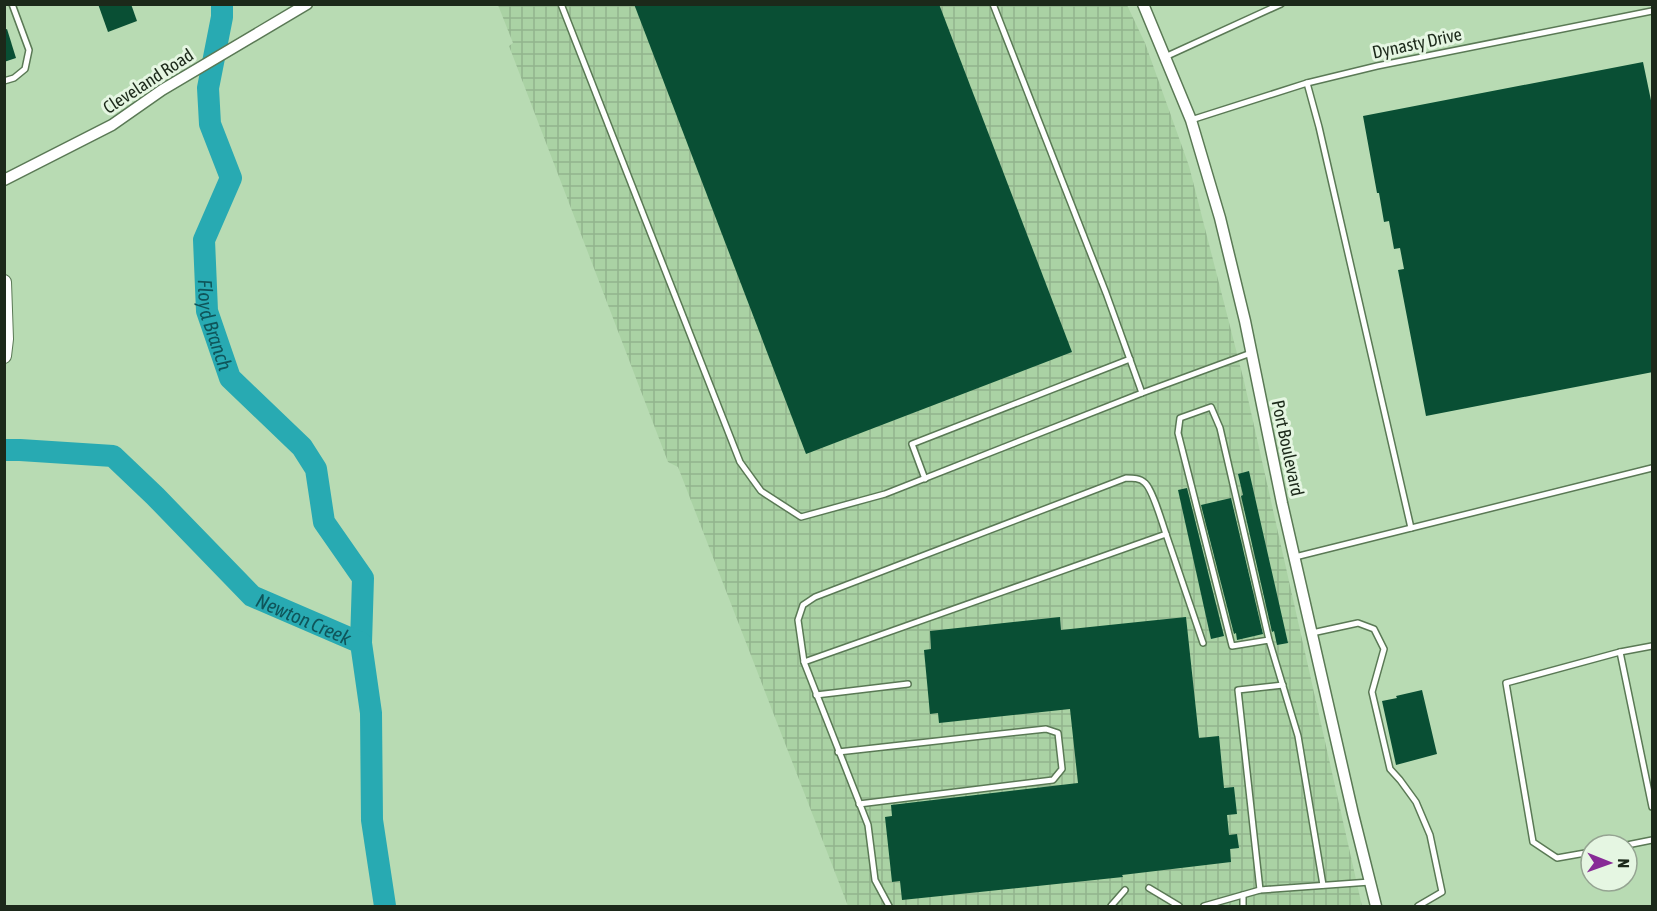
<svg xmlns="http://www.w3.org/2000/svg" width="1657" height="911" viewBox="0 0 1657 911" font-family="'Asap Condensed',sans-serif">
  <defs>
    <pattern id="industrial-grid" width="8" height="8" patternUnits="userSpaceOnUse" patternTransform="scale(1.5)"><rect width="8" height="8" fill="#aad2a4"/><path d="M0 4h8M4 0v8" fill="none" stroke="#92b48d"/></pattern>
  </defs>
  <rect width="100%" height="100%" fill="#b8dbb3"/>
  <path fill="url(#industrial-grid)" d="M498,5H1127L1145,43L1189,166L1244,381L1362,906H848L678,467L668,462L509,46L513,43Z"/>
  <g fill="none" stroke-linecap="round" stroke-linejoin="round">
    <g stroke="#28aab2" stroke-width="22">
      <path id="s1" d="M222,4V17L208,88L210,124L231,178L204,240L207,311L230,378L302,447L316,469L324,522L363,578L361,643"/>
      <path id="s2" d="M4,450H20L113,456L155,496L252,596L361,643L371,713L372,820L385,906"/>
    </g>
  </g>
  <g fill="#094f34">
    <path d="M98,4H131L137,21L108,32Z"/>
    <path d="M634,4H939L1072,352L806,454Z"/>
    <path d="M7,29L16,58L4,62V30Z"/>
    <path d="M1643,62L1653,110V372L1426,416L1398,270L1404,269L1400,248L1394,249L1389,221L1384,222L1379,193H1377L1363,116Z"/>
    <path d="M1249,471L1288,643L1277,645L1274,631L1272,632L1241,496L1243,495L1238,474Z"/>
    <path d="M1187,488L1224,636L1211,639L1178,490Z"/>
    <path d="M1231,498L1263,634L1237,640L1236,633L1234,634L1201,505Z"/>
    <path d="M1060,617L1061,630L1186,617L1199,738L1219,736L1224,788L1234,787L1237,814L1227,815L1229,835L1237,834L1239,848L1230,849L1231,862L1122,875L1123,877L902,900L900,881L892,882L885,817L892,816L891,805L1078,783L1070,709L939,723L938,713L930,714L924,650L931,649L930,631Z"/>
    <path d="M1422,690L1437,754L1396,765L1382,701L1397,698L1396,696Z"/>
  </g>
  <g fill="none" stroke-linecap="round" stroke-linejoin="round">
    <g stroke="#5a7955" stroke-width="8">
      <g id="service">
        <path d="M561,4L740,462L761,491L801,517L885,494L1142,393L1251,353"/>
        <path d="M993,4L1106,293L1142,393"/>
        <path d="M1165,57L1281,4"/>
        <path d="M4,81L14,78L25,69L29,50L12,4"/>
        <path d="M1307,83L1319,127L1411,528"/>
        <path d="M1191,120L1307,83L1377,66L1652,11"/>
        <path d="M925,479L912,444L1130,359"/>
        <path d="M1295,557L1652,468"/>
        <path d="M1312,633L1358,623L1374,629L1384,649L1372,692L1390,769L1400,780L1416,802L1430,835L1442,892L1418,906"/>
        <path d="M1269,640L1232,646L1178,433L1180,418L1211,407L1220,428L1269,640L1298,736L1323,885"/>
        <path d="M1620,652L1652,807"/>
        <path d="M804,662L798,620L803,605L815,597L1126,478C1133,478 1140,478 1145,483C1153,490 1162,523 1166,534"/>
        <path d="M816,695L908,684"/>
        <path d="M838,752L1046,729L1058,733L1062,769L1053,780L859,804"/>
        <path d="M1627,845L1652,840"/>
        <path d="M1591,852L1557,858L1533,842L1506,683L1620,652L1652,646"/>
        <path d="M1149,888L1179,906"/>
        <path d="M1260,890L1238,690L1283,685"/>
        <path d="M1243,895V906"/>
        <path d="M889,906L875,880L868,825L804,662L1166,534L1203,643"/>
        <path d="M1111,906L1125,890"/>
        <path d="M1204,906L1260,890L1370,882"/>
      </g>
    </g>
    <g stroke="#5a7955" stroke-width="13">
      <g id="minor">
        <path d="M1143,4L1191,120L1220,218L1245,321L1282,503L1353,814L1376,906"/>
        <path d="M4,180L112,125L162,90L307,4"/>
      </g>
    </g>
    <g stroke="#5a7955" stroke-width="16">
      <path id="tertiary" d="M4,282L6,339L4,356"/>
    </g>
    <use href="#service" stroke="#fff" stroke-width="5"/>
    <use href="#minor" stroke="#fff" stroke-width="10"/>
    <use href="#tertiary" stroke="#fff" stroke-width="14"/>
  </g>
  <g text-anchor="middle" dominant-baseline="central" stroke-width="6" stroke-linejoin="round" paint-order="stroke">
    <g font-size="18" fill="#1c291a" stroke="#e5f6e2">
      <text transform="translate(1417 43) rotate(-12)">Dynasty Drive</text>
      <text transform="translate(148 81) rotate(-33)">Cleveland Road</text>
      <text transform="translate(1288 448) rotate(78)">Port Boulevard</text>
    </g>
    <g font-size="20" font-style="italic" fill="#0f555a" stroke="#e5f6e2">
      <text stroke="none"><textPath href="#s1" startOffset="333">Floyd Branch</textPath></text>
      <text stroke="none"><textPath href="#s2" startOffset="363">Newton Creek</textPath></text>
    </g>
  </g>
  <rect width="1657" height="911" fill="none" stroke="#1c291a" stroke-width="12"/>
  <g transform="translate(1609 863) rotate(91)"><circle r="28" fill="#e5f6e2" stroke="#95a492" stroke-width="1.5"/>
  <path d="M0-4.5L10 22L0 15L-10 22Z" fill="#872b96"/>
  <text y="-9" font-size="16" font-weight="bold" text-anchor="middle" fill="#1c291a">N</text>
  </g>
</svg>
